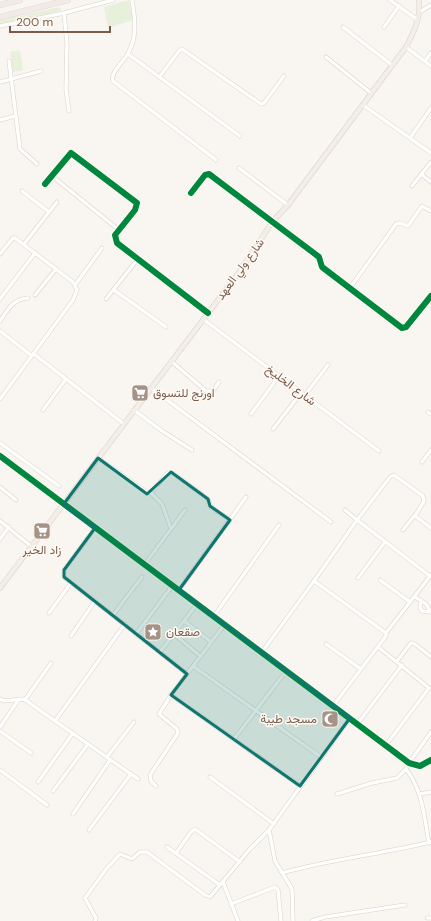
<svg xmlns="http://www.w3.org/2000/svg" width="431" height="921" viewBox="0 0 431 921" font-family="'DM Sans',Vazirmatn,sans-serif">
  <rect width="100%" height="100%" fill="#f9f5f0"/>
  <g fill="#e7f0db">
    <path d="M129,0L133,20L108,28L104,7Z"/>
    <path d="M59,7L61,9L60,11L0,24V20Z"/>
    <path d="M20,50L23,70L13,72L10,52Z"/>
  </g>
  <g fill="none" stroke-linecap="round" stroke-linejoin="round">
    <g stroke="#d7d1cb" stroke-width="4.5">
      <g id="minor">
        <path d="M132,0C135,18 138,38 127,55C123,62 110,73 113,81L216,160"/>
        <path d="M390,0L418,20"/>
        <path d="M420,12L431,5"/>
        <path d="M64,13L67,44L66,89L69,111"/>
        <path d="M0,26L64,13L113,0"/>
        <path d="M343,27L392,65"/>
        <path d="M384,27L399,6"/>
        <path d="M406,47L431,66"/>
        <path d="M128,54L240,136"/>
        <path d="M326,57L371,93"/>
        <path d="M9,61L20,149L37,164"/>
        <path d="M425,61L431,53"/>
        <path d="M160,76L179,51L182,49L261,104L264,103L284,76"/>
        <path d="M0,82L41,71"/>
        <path d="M363,105L431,153"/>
        <path d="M0,120L15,116"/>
        <path d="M410,138L431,108"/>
        <path d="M239,168L288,205"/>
        <path d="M421,174L431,182"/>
        <path d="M52,176L119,230"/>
        <path d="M45,184L71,153L137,203L135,210L115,235L117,243L208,313"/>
        <path d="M412,186L431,162"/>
        <path d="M22,191L49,212"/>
        <path d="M191,193L205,175L209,174L319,257L322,267L402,328L406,327L431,296"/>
        <path d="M24,244L57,202"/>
        <path d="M0,254L13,238H15L73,282L77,290L73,300L0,399"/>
        <path d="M75,285L102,248"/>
        <path d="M350,288L396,224L400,223L408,226L422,206L431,211"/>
        <path d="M114,290L166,327"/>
        <path d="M35,295L56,269"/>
        <path d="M0,299L35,253"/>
        <path d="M106,299L137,260"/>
        <path d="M203,319L379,451"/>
        <path d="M0,321C8,309 13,299 28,298"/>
        <path d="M0,331L32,356"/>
        <path d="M34,354L124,424"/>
        <path d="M171,361L206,391H213L219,382"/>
        <path d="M151,388L331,522"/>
        <path d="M305,395L328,365"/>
        <path d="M43,410L66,379"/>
        <path d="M134,410L162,431L192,450"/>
        <path d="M428,412L431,414"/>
        <path d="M251,414L279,376"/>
        <path d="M273,429L301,393"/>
        <path d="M0,443L59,486"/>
        <path d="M0,456L409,763L420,766L431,760"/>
        <path d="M98,458L148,493L153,490L168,473H173L208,499L211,507L230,520"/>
        <path d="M422,462L431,450"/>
        <path d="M0,487L16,500"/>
        <path d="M150,492L162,504L171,529"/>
        <path d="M345,510L357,520L314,581L386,633"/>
        <path d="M0,521L32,547"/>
        <path d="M95,528L64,570V577L187,674"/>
        <path d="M403,530L415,515"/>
        <path d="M0,539L9,527"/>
        <path d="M145,564L185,510"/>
        <path d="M430,576L357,520L390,477L394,475L423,496L424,501L415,516L431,528"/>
        <path d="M358,578L385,542"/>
        <path d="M380,580L410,602"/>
        <path d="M179,590L246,497"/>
        <path d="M415,597L426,604L431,612"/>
        <path d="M421,600L420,608L422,611L431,612"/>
        <path d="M49,613L71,583"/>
        <path d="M113,615L142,577"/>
        <path d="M214,616L279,525"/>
        <path d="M184,621L211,642"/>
        <path d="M125,624L55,721L138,779"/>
        <path d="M225,624L171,695L300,786"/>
        <path d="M136,634L170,589"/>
        <path d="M174,634L200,656"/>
        <path d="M71,636L95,601"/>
        <path d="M326,644L361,669"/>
        <path d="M378,647L429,688L386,745"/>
        <path d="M160,652L197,604"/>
        <path d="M262,652L314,581"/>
        <path d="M397,661L411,643L415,644L431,657"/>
        <path d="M193,666L321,757"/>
        <path d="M0,699L4,701L24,699L55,721"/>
        <path d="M25,700L51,663"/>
        <path d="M333,706L386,636V633L431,575"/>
        <path d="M358,723L402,665"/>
        <path d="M0,727L19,699"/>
        <path d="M0,731L31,753"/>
        <path d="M234,739L287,670"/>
        <path d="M107,757L134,722"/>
        <path d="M406,769C423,791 424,816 429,843"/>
        <path d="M0,770L47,805"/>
        <path d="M210,777L274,824"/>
        <path d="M38,782L73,733"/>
        <path d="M156,786L151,781L150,775L178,733L177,729L159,714L171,695"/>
        <path d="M53,791L88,744"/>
        <path d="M337,794L372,783L397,778L406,769L409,763L431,732"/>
        <path d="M420,794L431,792"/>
        <path d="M73,814L110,760"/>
        <path d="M89,830L131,774"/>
        <path d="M167,847L220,885"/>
        <path d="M176,853L191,832L195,829L240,862"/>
        <path d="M282,873C331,859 382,854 431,842"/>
        <path d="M223,882L238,921"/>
        <path d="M231,904L275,887L278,890L281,921"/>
        <path d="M427,918H431"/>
        <path d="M95,921L96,918L85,898L107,868L120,854L132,859L140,852H147L205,895L210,897L249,850L269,830"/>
        <path d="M293,921L292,889L275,861L269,830L350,718"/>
        <path d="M312,921L325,917L405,905"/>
      </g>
    </g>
    <g stroke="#dad1cc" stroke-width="5.5">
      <path id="major" d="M0,588L237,275L273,221L288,205L406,47C414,32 421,18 419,0"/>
    </g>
    <g stroke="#dad1cc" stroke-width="6">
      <g id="highway">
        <path d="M0,5L20,0"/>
        <path d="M0,17L68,0"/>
      </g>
    </g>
    <use href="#minor" stroke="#fefefd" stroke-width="3.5"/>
    <use href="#major" stroke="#f3eee8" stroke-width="4.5"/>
    <use href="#highway" stroke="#f2eae7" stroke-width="5.5"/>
    <g stroke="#fffaf3" stroke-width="8">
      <g id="cycleway">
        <path d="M45,184L71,153L137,203L135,210L115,235L117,243L208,313"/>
        <path d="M191,193L205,175L209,174L319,257L322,267L402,328L406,327L431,296"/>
        <path d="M0,456L409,763L420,766L431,760"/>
      </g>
    </g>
    <use href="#cycleway" stroke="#00873e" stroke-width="6"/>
  </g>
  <path fill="#0f766e" fill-opacity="0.2" stroke="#0f766e" stroke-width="3" stroke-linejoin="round" d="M98,458L147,494L171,472L208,499L210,506L230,520L179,590L350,718L300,786L171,695L187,674L64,577V570L95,528L63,505Z"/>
  <defs>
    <g id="supermarket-square" transform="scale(0.9)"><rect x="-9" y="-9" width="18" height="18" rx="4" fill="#a69286" stroke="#fffaf3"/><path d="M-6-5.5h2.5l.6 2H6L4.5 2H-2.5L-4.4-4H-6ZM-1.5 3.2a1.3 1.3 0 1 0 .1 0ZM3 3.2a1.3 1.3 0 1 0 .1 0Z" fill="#fff"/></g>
    <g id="sight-square" transform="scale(0.9)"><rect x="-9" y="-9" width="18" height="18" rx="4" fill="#a69286" stroke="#fffaf3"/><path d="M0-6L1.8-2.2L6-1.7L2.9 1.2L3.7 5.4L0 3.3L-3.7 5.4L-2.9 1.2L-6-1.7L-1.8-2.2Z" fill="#fff"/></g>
    <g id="mosque-square" transform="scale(0.9)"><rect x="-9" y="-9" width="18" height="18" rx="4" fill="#a69286" stroke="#fffaf3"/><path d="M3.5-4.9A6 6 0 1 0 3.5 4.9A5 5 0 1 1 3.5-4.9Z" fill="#fff"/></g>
  </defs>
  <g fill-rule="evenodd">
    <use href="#supermarket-square" x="140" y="393"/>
    <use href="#supermarket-square" x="42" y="531"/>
    <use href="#sight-square" x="153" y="632"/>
    <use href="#mosque-square" x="330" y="719"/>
  </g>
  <g text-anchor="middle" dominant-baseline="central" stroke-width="3" stroke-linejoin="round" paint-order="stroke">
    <g font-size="12" fill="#7a5c4d" stroke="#fffaf3">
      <text transform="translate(240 269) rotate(-54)">شارع ولي العهد</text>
      <text transform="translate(291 385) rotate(37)">شارع الخليخ</text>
    </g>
    <g font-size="12" fill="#7a5c4d" stroke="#fffaf3" text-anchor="start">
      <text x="153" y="393">اورنج للتسوق</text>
      <text x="42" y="550" text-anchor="middle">زاد الخير</text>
      <text x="166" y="632">صقعان</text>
      <text x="317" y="719" text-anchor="end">مسجد طيبة</text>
    </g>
  </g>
  <path d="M10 26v6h100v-6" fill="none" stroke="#7a5c4d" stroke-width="2"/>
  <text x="16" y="26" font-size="12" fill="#7a5c4d" stroke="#fffaf3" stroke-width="3" paint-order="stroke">200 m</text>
</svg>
